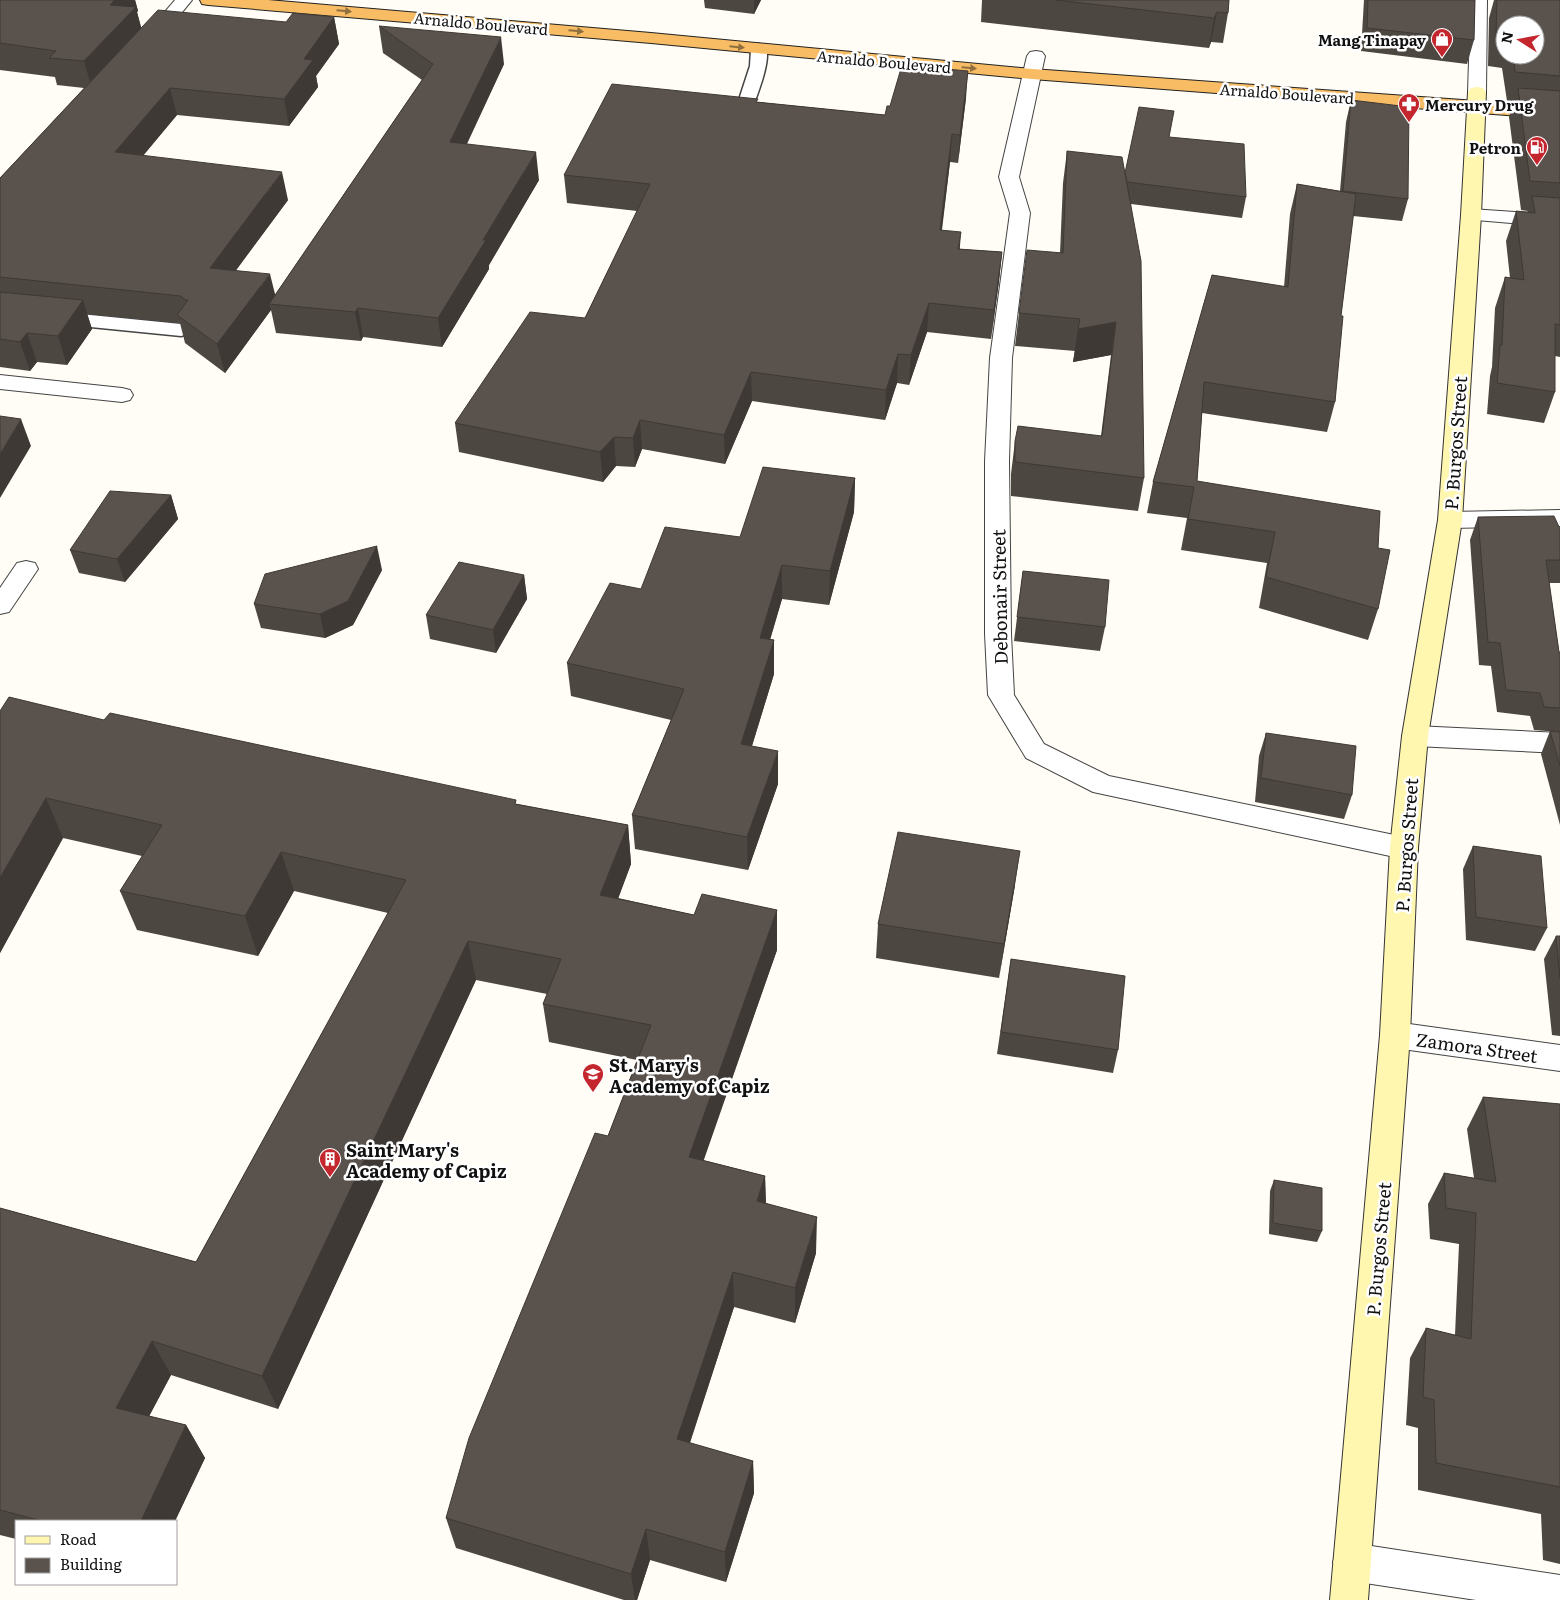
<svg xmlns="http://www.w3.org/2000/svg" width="1560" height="1600" viewBox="0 0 1560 1600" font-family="Literata,serif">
  <rect width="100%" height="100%" fill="#fffdf5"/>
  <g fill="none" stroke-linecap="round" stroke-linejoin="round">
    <g stroke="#444" stroke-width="3">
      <g id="service">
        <path d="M759,44L765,46C773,58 755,100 750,115L748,119H736L734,115L750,66L751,49L753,46Z"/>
        <path d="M0,306L181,324L188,326L191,330L188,334L181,336L0,318Z"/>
      </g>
    </g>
    <g stroke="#444" stroke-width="2">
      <g id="minor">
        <path d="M175,0H192L157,43L151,44L145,43L142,39L145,35Z"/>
        <path d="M1036,51L1042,52L1045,56L1019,177L1030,213L1012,358L1009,461L1011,634L1014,695L1044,744L1109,776L1404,837L1414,840L1418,848L1414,856L1404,859L1093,792L1026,758L988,695L985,634V461L990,358L1010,213L999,177L1027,56L1030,52Z"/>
        <path d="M1471,209L1560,215V227L1464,219L1461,215L1464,211Z"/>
        <path d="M0,375L122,388L130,390L133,395L130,400L122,402L0,389Z"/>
        <path d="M1560,510V526L1450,528L1442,525L1438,520L1442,515L1450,512Z"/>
        <path d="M26,561L35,563L38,569L9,612L0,614V588L17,563Z"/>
        <path d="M1415,726L1560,733V753L1415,746L1406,743L1402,736L1406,729Z"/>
        <path d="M1395,1022L1560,1045V1071L1395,1048L1384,1044L1380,1035L1384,1026Z"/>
        <path d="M1352,1543L1560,1575V1600H1476L1352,1581L1339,1575L1333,1562L1339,1549Z"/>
      </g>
    </g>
    <g stroke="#444" stroke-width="2">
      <path id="tertiary" d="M1471,0H1487L1486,92L1483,96L1477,97L1471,96L1468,92Z"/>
    </g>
    <g stroke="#333" stroke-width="2">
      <path id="secondary" d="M1477,87L1483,88L1486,92L1481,215L1462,520L1428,736L1418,848L1410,1035L1368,1600H1330L1380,1035L1390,848L1402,736L1438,520L1461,215L1468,92L1471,88Z"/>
    </g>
    <g stroke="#222" stroke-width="2">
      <path id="trunk" d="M200,0H268L651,33L1032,69L1560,107V119L1032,79L651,43L208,5L202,4Z"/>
    </g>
    <use href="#service" fill="#fff" fill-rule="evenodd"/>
    <use href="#minor" fill="#fff" fill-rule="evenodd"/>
    <use href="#tertiary" fill="#fff" fill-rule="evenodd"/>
    <use href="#secondary" fill="#fff6b0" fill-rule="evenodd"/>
    <use href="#trunk" fill="#f7bc64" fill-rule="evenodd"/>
  </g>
  <g fill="#4d4742" fill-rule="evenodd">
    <path d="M0,0H135L138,11L137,12L141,28L286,22L334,17L339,44L316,76L318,87L289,126L177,115L143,156L288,200L236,270L275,295L422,80L383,53L379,26L504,64L467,144L539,180L489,265V269L442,347L363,337L361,341L276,333L271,310L225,373L185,343L180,323L87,314L92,329L67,365L37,362L30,371L0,367V178L84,88L57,85L55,77L0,70Z"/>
    <path d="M704,0H761L754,14L705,8Z"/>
    <path d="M982,0H1229L1228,13L1223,43L1211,42L1209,48L981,22Z"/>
    <path d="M1364,0H1475L1474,40L1467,64L1361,51Z"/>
    <path d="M1494,0H1560V357L1555,356V392L1544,423L1487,414L1490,376L1492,367L1495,308L1505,277L1510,278L1506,241L1516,211L1527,212L1528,211L1521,210L1509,117L1513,102L1507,101L1502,68L1488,66L1489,18ZM1505,25L1535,55H1505Z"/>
    <path d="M966,98L958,163L950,162L942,230L960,249L1002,252L999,281L991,339L927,332L909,385L897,383L885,420L752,401L725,464L642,449L635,467L616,466L603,482L459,452L455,423L585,318L637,211L567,203L564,175L758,102L885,115L890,106Z"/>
    <path d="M1351,100L1408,199L1402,221L1353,216L1341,316L1335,402L1327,432L1202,413L1197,481L1378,548V609L1368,640L1259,608L1267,563L1181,550L1187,518L1147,513L1153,482L1212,275L1284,287L1290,214L1297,184L1340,191L1346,122Z"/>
    <path d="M1170,137L1246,197L1242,218L1131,204L1144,478L1138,511L1011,496V474L1015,441L1101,436L1111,355L1073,362L1075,351L1015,346L1019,313L1060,253L1063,183L1067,151L1125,173Z"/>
    <path d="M855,478L854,512L829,605L782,599L770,639L774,640V674L752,746L778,784L748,870L635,849L632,815L671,720L571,696L567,663L641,589Z"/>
    <path d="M171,495L178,519L125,582L79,573L70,550Z"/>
    <path d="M1478,517L1560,529V583H1549L1559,652H1560V825L1541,754L1550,731L1559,732L1534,730L1530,716L1497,712L1491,666L1479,665L1470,540Z"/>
    <path d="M382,570L353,625L325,638L261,628L254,604Z"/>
    <path d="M1023,571L1105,627L1100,651L1014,641Z"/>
    <path d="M524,575L527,599L496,653L430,639L426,615Z"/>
    <path d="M0,711L104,720L517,804L628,825L631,864L618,898L694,915L777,910V950L703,1160L765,1176L766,1203L816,1253L795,1323L734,1307L690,1443L753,1461L754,1493L726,1582L650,1560L637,1600H624L456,1548L446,1518L608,1136L637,1060L549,1042L543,1004L547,994L476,980L278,1409L171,1375L149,1416L186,1425L205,1458L175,1521H16V1539L0,1535V1208L196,1262L388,913L294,891L258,956L137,930L120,891L142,856L63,838L0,953Z"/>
    <path d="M1266,733L1352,795L1344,819L1255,802L1259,756Z"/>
    <path d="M1473,846L1547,928L1535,951L1466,940L1463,869Z"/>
    <path d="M1015,885L999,978L876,958L878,924Z"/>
    <path d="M1556,936H1560V1036L1552,1035L1544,959Z"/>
    <path d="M1011,959L1118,1050L1113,1073L997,1054Z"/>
    <path d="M1483,1097L1560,1104V1564L1543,1560L1541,1514L1418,1490V1428L1406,1425L1410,1358L1426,1328L1455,1335L1459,1244L1430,1239L1428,1204L1444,1173L1474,1178L1467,1129Z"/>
    <path d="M1274,1180L1322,1231L1317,1242L1269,1234L1270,1191Z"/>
  </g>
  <g fill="#3f3936">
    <path d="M115,0H135L138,11L137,12L143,34L92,89L84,61L110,5Z"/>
    <path d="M754,0H761L754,14Z"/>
    <path d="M1217,12L1211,42L1209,48L1214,18Z"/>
    <path d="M334,17L339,44L316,76L318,87L289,126L284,99L304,59Z"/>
    <path d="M501,37L504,64L454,170L450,142Z"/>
    <path d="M968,71L966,98L958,163L960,135Z"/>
    <path d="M170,88L177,115L122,180L115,152Z"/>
    <path d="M952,134L950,162L938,258L940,230Z"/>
    <path d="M536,152L539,180L489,265V269L442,347L438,318L483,240Z"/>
    <path d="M282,172L288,200L217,296L210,268Z"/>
    <path d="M961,232L959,260L958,249Z"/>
    <path d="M1002,252L999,281L991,339L994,310Z"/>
    <path d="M270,274L277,302L269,304L271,310L225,373L217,344Z"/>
    <path d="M83,300L92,329L67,365L58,336Z"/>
    <path d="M929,303L927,332L909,385L911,355Z"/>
    <path d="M358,308L363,337L361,341L355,312Z"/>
    <path d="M1116,322L1111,355L1073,362L1078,329Z"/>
    <path d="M27,333L37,362L30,371L20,342Z"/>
    <path d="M898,354L897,383L885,420L886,390Z"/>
    <path d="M751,372L752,401L725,464L724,435Z"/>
    <path d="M21,419L31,446L0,498V454Z"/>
    <path d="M640,420L642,449L635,467L633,438Z"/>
    <path d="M614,437L616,466L603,482L600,452Z"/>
    <path d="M855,478L854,512L829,605L830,571Z"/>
    <path d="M171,495L178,519L125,582L117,559Z"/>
    <path d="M377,546L382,570L353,625L325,638L320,614Z"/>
    <path d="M782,565V599L761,671L760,638Z"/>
    <path d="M524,575L527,599L496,653L493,630Z"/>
    <path d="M774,640V674L742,778L741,744Z"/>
    <path d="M778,751V784L748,870L747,837Z"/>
    <path d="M46,798L63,838L0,953V878Z"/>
    <path d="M628,825L631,864L605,934L600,895Z"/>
    <path d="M1020,851L1015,885L999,978L1004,944Z"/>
    <path d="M281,852L294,891L258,956L245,916Z"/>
    <path d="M777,910V950L692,1194L689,1157Z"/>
    <path d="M468,941L476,980L278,1409L262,1376Z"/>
    <path d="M765,1176L766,1213L757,1201Z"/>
    <path d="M817,1217L816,1253L795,1323V1288Z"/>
    <path d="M733,1272L734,1307L680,1472L677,1439Z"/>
    <path d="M152,1341L171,1375L136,1441L116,1408Z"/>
    <path d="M186,1425L205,1458L175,1521H141Z"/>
    <path d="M753,1461L754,1493L726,1582L725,1552Z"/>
    <path d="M646,1529L650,1560L637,1600H635L631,1574Z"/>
  </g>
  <g fill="#5a524d" stroke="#3f3936">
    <path d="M0,0H115L110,5L136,7L84,61L49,58L56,51L0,43Z"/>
    <path d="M1056,0H1229L1228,13L1217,12L1214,18Z"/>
    <path d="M1368,0H1475L1474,40L1367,28Z"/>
    <path d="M1497,0H1560V76L1515,72L1513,55H1535V25H1505V38L1496,37Z"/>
    <path d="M158,10L286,22L293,13L334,17L304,59L313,60L284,99L170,88L115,152L282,172L210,268L270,274L217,344L177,315L188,300H185L181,296L0,277V178Z"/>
    <path d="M379,26L501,37L450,142L536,152L483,240H486L438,318L358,308L355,312L269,304L433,64Z"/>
    <path d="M902,65L968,71L960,135L952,134L940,230L961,232L958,249L1002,252L994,310L929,303L911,355L898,354L886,390L751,372L724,435L640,420L633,438L614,437L600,452L455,423L530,312L585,318L650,184L564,175L612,84L758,99L756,102L885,115L887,106H890Z"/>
    <path d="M1518,88L1560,91V183L1530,181Z"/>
    <path d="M1351,100L1409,107L1408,199L1343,191Z"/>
    <path d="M1139,107L1174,111L1169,137L1244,144L1246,197L1127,182L1125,173Z"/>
    <path d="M1067,151L1122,157L1141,261L1144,478L1015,462V441L1018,426L1102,436L1116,322L1078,329L1080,319L1019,313L1027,250L1063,253Z"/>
    <path d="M1297,184L1356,194L1341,316H1343L1335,402L1204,382L1197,481L1380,511L1378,548L1390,550L1378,609L1266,577L1275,532L1188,519L1194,487L1153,482L1212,275L1288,287Z"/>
    <path d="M1532,196L1560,198V325L1555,324V392L1497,383L1500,345H1502L1505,277L1524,280L1516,211L1535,213Z"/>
    <path d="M0,292L83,300L58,336L27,333L20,342L0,339Z"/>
    <path d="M0,416L21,419L0,454Z"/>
    <path d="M763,467L855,478L830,571L782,565L760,638L774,640L741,744L778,751L747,837L632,815L684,689L567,663L610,583L641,589L665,527L740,537Z"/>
    <path d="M110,491L171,495L117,559L70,550Z"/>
    <path d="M1554,516L1560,529V560H1546L1559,652H1560V708L1544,707L1540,693L1506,690L1500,643L1488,642L1478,517Z"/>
    <path d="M377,546L348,601L320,614L254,604L265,574Z"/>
    <path d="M459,562L524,575L493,630L426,615Z"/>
    <path d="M1023,571L1109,580L1105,627L1017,617Z"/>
    <path d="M9,697L104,720L110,713L516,800L515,804L628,825L600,895L694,915L702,894L777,910L689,1157L765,1176L757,1201L817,1217L795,1288L733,1272L677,1439L753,1461L725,1552L646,1529L631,1574L446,1518L469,1438L595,1133L608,1136L651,1025L543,1004L561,959L468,941L262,1376L152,1341L116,1408L186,1425L141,1521H42L0,1510V1208L196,1262L406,880L281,852L245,916L120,891L162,825L46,798L0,878V711Z"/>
    <path d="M1550,731L1560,732V766Z"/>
    <path d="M1266,733L1356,746L1352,795L1261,778Z"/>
    <path d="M898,832L1020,851L1004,944L878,924Z"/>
    <path d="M1473,846L1541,856L1547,928L1476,917Z"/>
    <path d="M1556,936H1560V978Z"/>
    <path d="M1011,959L1125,976L1118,1050L1001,1032Z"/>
    <path d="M1483,1097L1560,1104V1487L1436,1463L1434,1400L1423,1397L1426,1328L1471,1339L1476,1213L1446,1208L1444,1173L1496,1182Z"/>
    <path d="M1274,1180L1322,1188V1231L1273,1223Z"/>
  </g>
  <defs><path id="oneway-solid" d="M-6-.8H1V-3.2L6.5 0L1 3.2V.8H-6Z" transform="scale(1.25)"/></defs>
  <g fill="#906f3f">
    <use href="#oneway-solid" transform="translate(344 11) rotate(5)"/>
    <use href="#oneway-solid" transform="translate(576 31) rotate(5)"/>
    <use href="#oneway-solid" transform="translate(737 47) rotate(6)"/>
    <use href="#oneway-solid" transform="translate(969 68) rotate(5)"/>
  </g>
  <defs>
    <g id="shop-pin" transform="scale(1.125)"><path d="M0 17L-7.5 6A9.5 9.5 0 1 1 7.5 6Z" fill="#c4262e" stroke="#fff"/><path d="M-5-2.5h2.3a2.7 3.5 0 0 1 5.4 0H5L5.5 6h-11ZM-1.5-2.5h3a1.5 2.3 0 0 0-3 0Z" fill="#fff"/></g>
    <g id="pharmacy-pin" transform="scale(1.125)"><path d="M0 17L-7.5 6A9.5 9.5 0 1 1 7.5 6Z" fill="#c4262e" stroke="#fff"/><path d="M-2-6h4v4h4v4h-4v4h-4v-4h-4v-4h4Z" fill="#fff"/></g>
    <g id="fuel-pin" transform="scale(1.125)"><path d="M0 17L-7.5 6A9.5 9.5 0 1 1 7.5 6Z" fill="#c4262e" stroke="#fff"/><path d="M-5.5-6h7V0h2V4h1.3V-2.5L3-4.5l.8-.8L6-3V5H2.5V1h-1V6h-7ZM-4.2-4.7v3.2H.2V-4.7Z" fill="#fff"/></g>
    <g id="school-pin" transform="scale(1.125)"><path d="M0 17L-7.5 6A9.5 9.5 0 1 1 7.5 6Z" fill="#c4262e" stroke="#fff"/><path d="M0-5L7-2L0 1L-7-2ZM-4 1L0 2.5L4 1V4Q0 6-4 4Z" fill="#fff"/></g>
    <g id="building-pin" transform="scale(1.125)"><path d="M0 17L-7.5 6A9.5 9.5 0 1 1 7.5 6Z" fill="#c4262e" stroke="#fff"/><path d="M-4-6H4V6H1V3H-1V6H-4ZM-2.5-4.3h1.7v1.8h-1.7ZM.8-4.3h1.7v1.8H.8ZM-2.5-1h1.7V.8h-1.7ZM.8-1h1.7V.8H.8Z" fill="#fff"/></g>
  </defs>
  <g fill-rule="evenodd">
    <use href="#shop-pin" x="1442" y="39"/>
    <use href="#pharmacy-pin" x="1409" y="104"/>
    <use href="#fuel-pin" x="1537" y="147"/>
    <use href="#school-pin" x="593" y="1074"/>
    <use href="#building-pin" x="330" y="1159"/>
  </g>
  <g text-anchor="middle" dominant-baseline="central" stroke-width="5" stroke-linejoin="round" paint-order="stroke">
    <g font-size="15" fill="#111" stroke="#fff">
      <text transform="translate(481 23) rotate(5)">Arnaldo Boulevard</text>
      <text transform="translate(884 61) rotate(5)">Arnaldo Boulevard</text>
      <text transform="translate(1287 93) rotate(4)">Arnaldo Boulevard</text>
    </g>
    <g font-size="15" font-weight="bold" fill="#111" stroke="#fff" text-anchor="end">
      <text x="1426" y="39">Mang Tinapay</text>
      <text x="1425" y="104" text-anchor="start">Mercury Drug</text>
      <text x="1521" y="147">Petron</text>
    </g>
    <g font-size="18" fill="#111" stroke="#fff">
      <text transform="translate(1455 443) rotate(-86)">P. Burgos Street</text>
      <text transform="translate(999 597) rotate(-91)">Debonair Street</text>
      <text transform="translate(1406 845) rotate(-86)">P. Burgos Street</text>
      <text transform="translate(1477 1047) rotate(8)">Zamora Street</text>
      <text transform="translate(1378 1249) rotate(-85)">P. Burgos Street</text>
    </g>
    <g font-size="18" font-weight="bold" fill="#111" stroke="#fff" text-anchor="start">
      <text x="609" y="1064">St. Mary's<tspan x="609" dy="21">Academy of Capiz</tspan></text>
      <text x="346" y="1149">Saint Mary's<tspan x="346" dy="21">Academy of Capiz</tspan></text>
    </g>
  </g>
  <rect x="15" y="1520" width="162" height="65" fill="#ffffff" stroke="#a0a0a0"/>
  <rect x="25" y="1536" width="25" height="8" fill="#fff6b0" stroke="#a0a0a0"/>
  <text x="60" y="1545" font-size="15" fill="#111111">Road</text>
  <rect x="25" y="1558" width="25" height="15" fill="#5a524d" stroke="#a0a0a0"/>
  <text x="60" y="1570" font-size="15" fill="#111111">Building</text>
  <g transform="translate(1520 40) rotate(281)"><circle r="24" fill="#ffffff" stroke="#a0a0a0"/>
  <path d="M0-4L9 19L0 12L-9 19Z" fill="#c4262e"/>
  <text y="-8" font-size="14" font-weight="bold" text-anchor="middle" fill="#111111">N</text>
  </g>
</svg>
